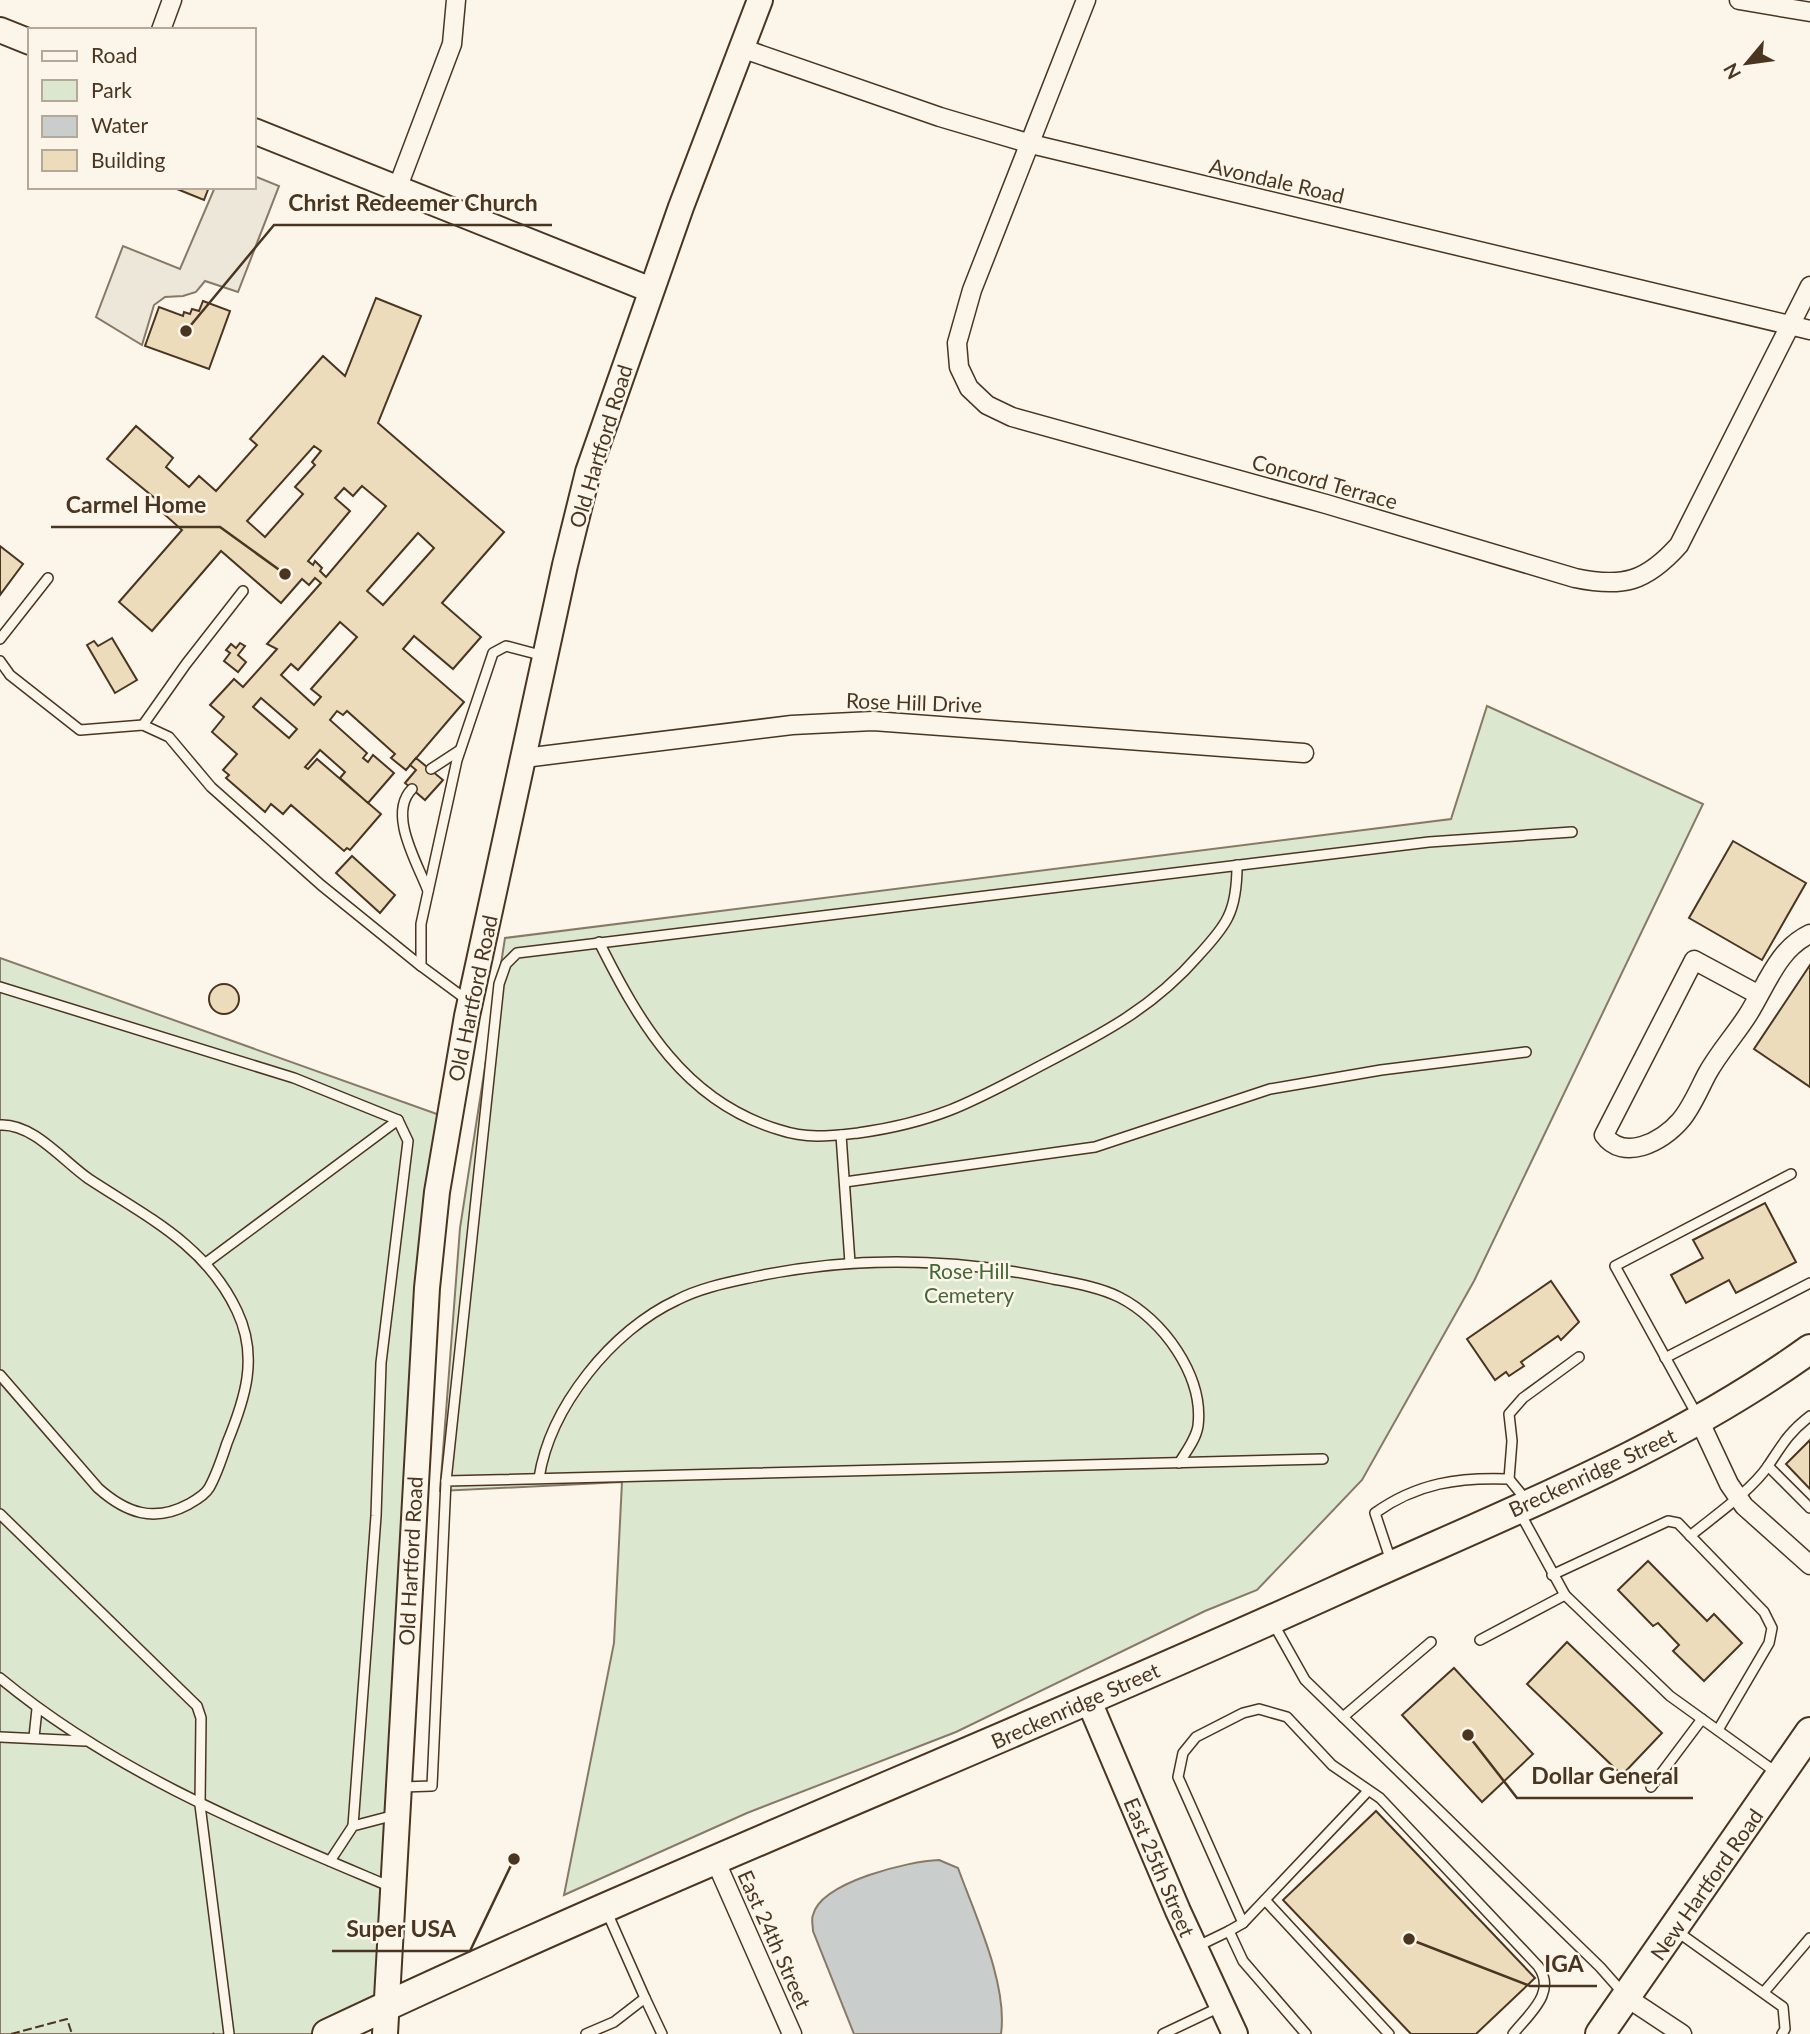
<svg xmlns="http://www.w3.org/2000/svg" width="1810" height="2034" viewBox="0 0 1810 2034" font-family="Lato,sans-serif">
  <rect width="100%" height="100%" fill="#fbf6e9"/>
  <g fill="#dce7d0" stroke="#887966" stroke-width="2">
    <path d="M1487,706L1703,804L1474,1281L1362,1480L1257,1590L1205,1611L956,1732L747,1813L564,1895L614,1643L622,1482L440,1491L460,1228L505,938L1451,819Z"/>
    <path d="M0,958L448,1118L386,2006L327,2034H0Z"/>
  </g>
  <path fill="#ede7d9" stroke="#887966" stroke-width="2" d="M254,176L279,186L238,292L205,281L196,292L183,296L165,297L154,305L142,345L96,317L123,246L180,269L215,187H254Z"/>
  <path fill="#c9cecd" stroke="#887966" stroke-width="2" d="M939,1860L958,1868C975,1915 1008,1984 1001,2034H854L813,1931C813,1926 811,1919 813,1915C821,1882 909,1861 939,1860Z"/>
  <g fill="#ecdcbc" stroke="#4a3520" stroke-width="2" fill-rule="evenodd">
    <path d="M172,187H209L204,200Z"/>
    <path d="M376,298L421,316L378,423L504,532L442,603L481,637L453,669L414,636L403,649L464,702L406,770L391,758L395,754L347,711L343,715L337,711L330,720L367,753L363,758L368,762L373,755L394,773L368,803L340,778L345,772L320,750L305,767L308,769L317,759L381,814L350,850L347,848L344,851L291,805L283,814L271,804L265,812L226,778L229,775L223,770L237,754L212,732L224,717L210,705L234,679L243,687L277,649L267,644L321,583L315,578L309,585L302,579L281,603L221,551L152,631L119,602L182,530L164,514L168,509L107,459L136,426L173,458L166,467L189,487L199,476L216,491L257,445L250,439L323,356L345,376ZM314,446L321,451L312,462L315,465L295,487L303,494L265,537L247,521ZM362,486L386,506L326,577L320,571L322,568L315,561L313,565L308,561L350,511L335,498L344,488L353,496ZM418,533L434,548L383,605L367,591ZM340,622L357,637L311,689L321,697L314,705L281,675L291,664L298,670ZM261,698L297,729L289,738L253,707Z"/>
    <path d="M203,301L230,311L209,369L145,346L159,307L183,316L184,312L190,314L192,309L199,311Z"/>
    <path d="M0,546L23,564L0,595Z"/>
    <path d="M112,638L137,680L115,693L87,645L94,641L98,646Z"/>
    <path d="M240,643L245,646L238,655L246,662L238,672L224,661L230,653L226,650L231,644L236,648Z"/>
    <path d="M416,758L443,780L425,800L405,783L416,770L410,765Z"/>
    <path d="M1733,841L1806,883L1762,960L1689,918Z"/>
    <path d="M352,856L395,895L380,913L336,873Z"/>
    <path d="M1810,965V1087L1754,1049Z"/>
    <circle cx="224" cy="999" r="15"/>
    <path d="M1765,1203L1796,1262L1736,1293L1729,1280L1686,1303L1671,1275L1703,1258L1693,1240Z"/>
    <path d="M1551,1281L1579,1322L1561,1340L1558,1336L1521,1362L1524,1366L1509,1376L1506,1372L1495,1380L1467,1339Z"/>
    <path d="M1810,1440V1489L1786,1464Z"/>
    <path d="M1648,1561L1707,1621L1714,1614L1742,1643L1704,1681L1673,1651L1679,1645L1658,1623L1653,1626L1618,1590Z"/>
    <path d="M1567,1642L1662,1733L1622,1775L1527,1684Z"/>
    <path d="M1454,1668L1533,1754L1482,1802L1402,1715Z"/>
    <path d="M1376,1811L1535,1978L1476,2034H1411L1283,1900Z"/>
  </g>
  <g fill="none" stroke-linecap="round" stroke-linejoin="round">
    <g stroke="#4a3520" stroke-width="12">
      <g id="lane">
        <path d="M0,639L48,578"/>
        <path d="M0,661L10,675L80,730L143,725L169,737L211,787L321,885L421,966"/>
        <path d="M143,725L186,664L243,591"/>
        <path d="M431,769L460,750"/>
        <path d="M412,789C387,814 418,864 428,891"/>
        <path d="M599,942C640,1024 685,1102 780,1130C807,1139 830,1136 858,1133C937,1122 972,1102 1040,1066C1102,1034 1153,1008 1199,955C1209,944 1222,930 1228,917C1236,901 1237,882 1237,865"/>
        <path d="M0,987L294,1078L398,1120"/>
        <path d="M467,1000L421,966V924L457,760L493,653L506,646L544,656"/>
        <path d="M0,1125C33,1123 63,1161 89,1179C147,1217 206,1245 237,1311C259,1357 245,1399 227,1443C222,1458 217,1474 209,1488C205,1495 196,1500 189,1504C154,1523 126,1513 98,1488L0,1375"/>
        <path d="M841,1135L850,1263"/>
        <path d="M845,1182L1095,1147L1270,1089L1381,1070L1526,1052"/>
        <path d="M207,1262L398,1120L408,1141L381,1363L376,1516L353,1826"/>
        <path d="M1665,1358L1810,1283"/>
        <path d="M1697,1415L1615,1266L1791,1174"/>
        <path d="M1768,1466L1810,1508"/>
        <path d="M539,1478C550,1407 612,1330 677,1300C702,1287 731,1282 758,1276C856,1256 955,1258 1053,1279C1074,1283 1099,1287 1119,1297C1163,1319 1204,1376 1198,1426C1196,1439 1186,1452 1179,1463"/>
        <path d="M1509,1479L1512,1441L1509,1414L1523,1398L1579,1357"/>
        <path d="M446,1481L499,984L506,964L517,953L1429,842L1572,832"/>
        <path d="M1520,1513L1565,1595L1670,1696L1777,1773"/>
        <path d="M0,1514L197,1706L201,1718L200,1805L229,2034"/>
        <path d="M1690,1536C1713,1517 1751,1491 1768,1466C1782,1445 1789,1432 1810,1416"/>
        <path d="M1391,1561L1375,1513C1417,1483 1459,1477 1509,1479L1527,1501"/>
        <path d="M1552,1575L1668,1521L1678,1523L1764,1612L1772,1628L1769,1643L1718,1730"/>
        <path d="M1273,1623L1305,1680L1600,1967L1623,1993"/>
        <path d="M1480,1640L1565,1595"/>
        <path d="M0,1678C116,1774 254,1829 391,1887"/>
        <path d="M1343,1717L1431,1642"/>
        <path d="M0,1737L85,1741"/>
        <path d="M34,1737L37,1709"/>
        <path d="M402,1787L432,1786L446,1481L1323,1459"/>
        <path d="M1651,1787L1702,1719"/>
        <path d="M330,1861L353,1826L395,1815"/>
        <path d="M1265,1900L1389,2034"/>
        <path d="M1243,1923L1368,1791"/>
        <path d="M1675,1930L1783,2007L1785,2029L1782,2034"/>
        <path d="M1229,1931L1243,1923L1178,1777L1183,1753L1196,1737L1243,1713L1259,1709L1287,1717L1332,1765L1380,1798L1538,1966C1557,1992 1530,2013 1513,2034"/>
        <path d="M1196,1947L1229,1931L1243,1961L1306,2034"/>
        <path d="M1764,1992L1810,1938"/>
        <path d="M645,1998L662,2034"/>
        <path d="M586,2034L614,2022L645,1998L606,1910"/>
        <path d="M1163,2034L1222,2006"/>
      </g>
    </g>
    <g stroke="#4a3520" stroke-width="21">
      <g id="street">
        <path d="M1086,0L972,290L957,343L959,367L969,388L987,405L1012,417L1326,504L1575,578C1623,588 1646,582 1679,545L1810,286"/>
        <path d="M1739,0L1810,12"/>
        <path d="M161,30L172,0"/>
        <path d="M741,48L940,117L1031,144L1810,330"/>
        <path d="M397,189L452,44L456,0"/>
        <path d="M524,758L792,725L873,721L1304,753"/>
        <path d="M1759,995L1694,960L1604,1135C1623,1162 1662,1142 1680,1121C1691,1109 1699,1089 1707,1074C1719,1052 1736,1034 1749,1013C1767,984 1778,949 1810,934"/>
        <path d="M1699,1420L1729,1484L1744,1506L1810,1565"/>
        <path d="M716,1862L792,2034"/>
        <path d="M1626,1997L1682,2034"/>
      </g>
    </g>
    <g stroke="#4a3520" stroke-width="28">
      <g id="secondary">
        <path d="M0,30L30,42"/>
        <path d="M254,131L651,290"/>
        <path d="M1088,1699L1178,1911L1235,2034"/>
        <path d="M385,2034L427,1288L437,1192L467,1016L565,565L588,472L681,207L760,0"/>
      </g>
    </g>
    <g stroke="#4a3520" stroke-width="32">
      <g id="primary">
        <path d="M327,2034C658,1877 1001,1743 1335,1591C1496,1517 1666,1453 1810,1349"/>
        <path d="M1600,2034L1810,1732"/>
      </g>
    </g>
    <use href="#lane" stroke="#fbf6e9" stroke-width="9"/>
    <use href="#street" stroke="#fbf6e9" stroke-width="18"/>
    <use href="#secondary" stroke="#fbf6e9" stroke-width="24"/>
    <use href="#primary" stroke="#fbf6e9" stroke-width="28"/>
    <g stroke="#4a3520" stroke-width="2" stroke-dasharray="9 3.5" stroke-linecap="butt">
      <path d="M11,2034L67,2019L72,2034"/>
      <path d="M213,2034L214,2033"/>
    </g>
  </g>
  <g text-anchor="middle" dominant-baseline="central" stroke-width="5" stroke-linejoin="round" paint-order="stroke">
    <g font-size="21" fill="#4a3520" stroke="#fbf6e9">
      <text transform="translate(1277 180) rotate(13)">Avondale Road</text>
      <text transform="translate(600 446) rotate(-73)">Old Hartford Road</text>
      <text transform="translate(1325 481) rotate(16)">Concord Terrace</text>
      <text transform="translate(914 702) rotate(2)">Rose Hill Drive</text>
      <text transform="translate(472 998) rotate(-78)">Old Hartford Road</text>
      <text transform="translate(1592 1472) rotate(-25)">Breckenridge Street</text>
      <text transform="translate(410 1561) rotate(-87)">Old Hartford Road</text>
      <text transform="translate(1075 1705) rotate(-24)">Breckenridge Street</text>
      <text transform="translate(1160 1867) rotate(67)">East 25th Street</text>
      <text transform="translate(1706 1884) rotate(-55)">New Hartford Road</text>
      <text transform="translate(775 1939) rotate(66)">East 24th Street</text>
    </g>
    <g font-size="21" fill="#436837" stroke="#fbf6e9">
      <text x="969" y="1270">Rose Hill<tspan x="969" dy="24">Cemetery</tspan></text>
    </g>
  </g>
  <path fill="none" stroke="#4a3520" stroke-width="2.5" d="M186 331L274 225H552M285 574L220 527H51M1468 1735L1517 1798H1693M514 1859L470 1951H332M1409 1939L1530 1986H1597"/>
  <g fill="#4a3520" stroke="#fbf6e9" stroke-width="2.5">
    <circle cx="186" cy="331" r="7"/>
    <circle cx="285" cy="574" r="7"/>
    <circle cx="1468" cy="1735" r="7"/>
    <circle cx="514" cy="1859" r="7"/>
    <circle cx="1409" cy="1939" r="7"/>
  </g>
  <g font-size="23" text-anchor="middle" font-weight="bold" fill="#4a3520" stroke="#fbf6e9" stroke-width="5" stroke-linejoin="round" paint-order="stroke">
    <text x="413" y="211">Christ Redeemer Church</text>
    <text x="136" y="513">Carmel Home</text>
    <text x="1605" y="1784">Dollar General</text>
    <text x="401" y="1937">Super USA</text>
    <text x="1564" y="1972">IGA</text>
  </g>
  <rect x="28" y="28" width="228" height="161" fill="#fbf6e9" stroke="#b4a999" stroke-width="2"/>
  <rect x="42" y="51" width="35" height="10" fill="#fbf6e9" stroke="#b4a999" stroke-width="2"/>
  <text x="91" y="63" font-size="21" fill="#4a3520">Road</text>
  <rect x="42" y="80" width="35" height="21" fill="#dce7d0" stroke="#b4a999" stroke-width="2"/>
  <text x="91" y="98" font-size="21" fill="#4a3520">Park</text>
  <rect x="42" y="116" width="35" height="21" fill="#c9cecd" stroke="#b4a999" stroke-width="2"/>
  <text x="91" y="133" font-size="21" fill="#4a3520">Water</text>
  <rect x="42" y="150" width="35" height="21" fill="#ecdcbc" stroke="#b4a999" stroke-width="2"/>
  <text x="91" y="168" font-size="21" fill="#4a3520">Building</text>
  <g transform="translate(1747 63) rotate(241)" stroke="#fbf6e9" stroke-width="5" paint-order="stroke">
  <path d="M0-5L12 26L0 18L-12 26Z" fill="#4a3520"/>
  <text y="-10" font-size="19" font-weight="bold" text-anchor="middle" fill="#4a3520">N</text>
  </g>
</svg>
